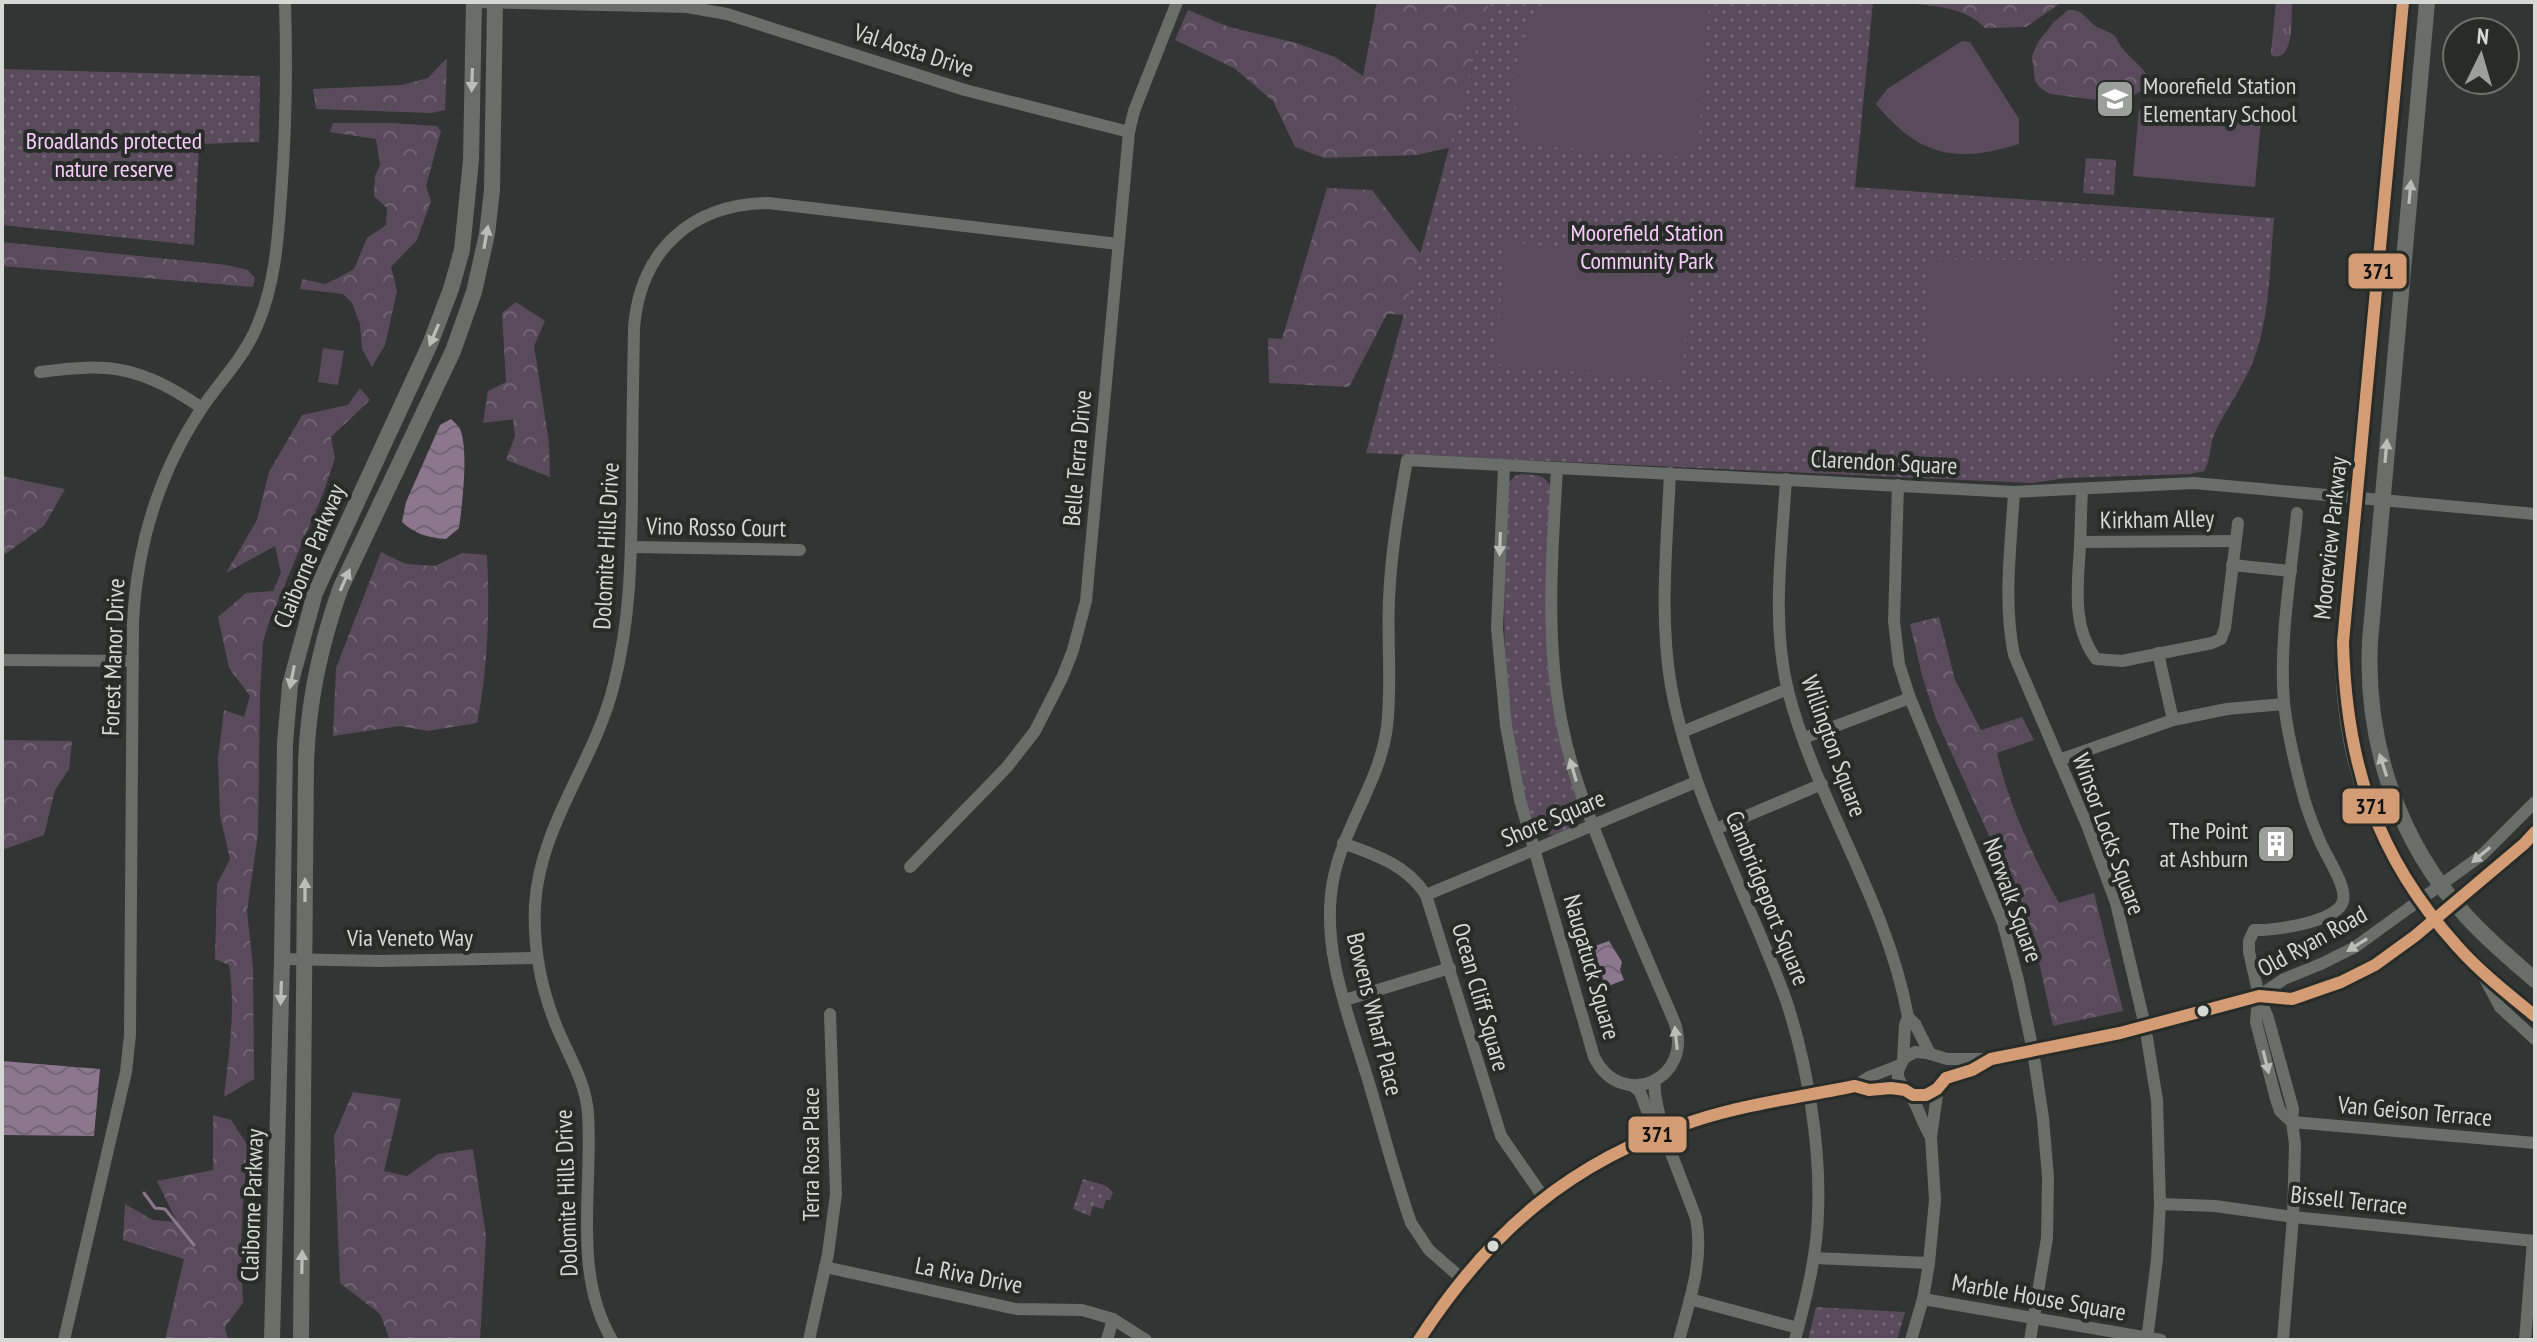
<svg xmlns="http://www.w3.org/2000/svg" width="2537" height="1342" viewBox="0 0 2537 1342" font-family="'PT Sans Narrow',sans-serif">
  <defs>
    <pattern id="grass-tufts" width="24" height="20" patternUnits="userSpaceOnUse" patternTransform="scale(2)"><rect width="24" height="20" fill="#5a4b5c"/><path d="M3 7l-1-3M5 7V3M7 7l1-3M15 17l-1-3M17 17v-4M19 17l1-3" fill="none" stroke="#716472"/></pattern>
    <pattern id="forest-crowns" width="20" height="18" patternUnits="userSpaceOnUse" patternTransform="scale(2)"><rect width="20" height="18" fill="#5a4b5c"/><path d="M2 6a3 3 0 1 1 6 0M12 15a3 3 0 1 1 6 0" fill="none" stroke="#716472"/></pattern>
    <pattern id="park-dots" width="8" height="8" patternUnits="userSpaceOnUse" patternTransform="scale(2)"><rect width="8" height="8" fill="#5a4b5c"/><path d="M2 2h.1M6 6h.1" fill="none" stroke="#716472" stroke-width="1.8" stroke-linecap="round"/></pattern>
    <pattern id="water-waves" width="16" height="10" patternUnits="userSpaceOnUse" patternTransform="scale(2)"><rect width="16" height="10" fill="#8d778f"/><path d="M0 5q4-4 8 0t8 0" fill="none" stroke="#726473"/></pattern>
  </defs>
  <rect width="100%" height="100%" fill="#323533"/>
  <path fill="url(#grass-tufts)" d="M2276,2H2292C2291,18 2295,62 2272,56L2271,52Z"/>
  <g fill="url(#forest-crowns)">
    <path d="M1377,2H1495L1452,147L1417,155L1324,158L1295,147L1273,101L1234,68L1175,40L1188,10L1229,27L1296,43L1335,57L1363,76Z"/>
    <path d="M1887,2H2062L2026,27L1985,28C1962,3 1919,5 1887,2Z"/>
    <path d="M2068,10C2084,9 2086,20 2097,27C2104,30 2110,32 2116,37C2123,56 2144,64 2152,84L2147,91L2139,92L2120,103L2050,94L2039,87L2035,81L2032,56L2038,42L2053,23Z"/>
    <path d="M447,58L445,110L432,113L316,109L313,89L402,85L428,78Z"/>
    <path d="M333,123H391L437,126L441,131L426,186L431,201L417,240L391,267L397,291L385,345L372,367L362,349L360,324L352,303L343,294L300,289L302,279L325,284L338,278L354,269L367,238L386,225L387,208L374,196L375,176L380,165L376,139L330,132Z"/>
    <path d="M1327,188L1372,190L1427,262L1439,316L1387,314L1349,387L1269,383L1268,338L1282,339Z"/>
    <path d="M2,242L227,265L248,270L255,278L253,287L2,266Z"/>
    <path d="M516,302L545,321L534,346L549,443L550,477L506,460L515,436L513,419L483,423L488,391L506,382L502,313Z"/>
    <path d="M360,388L370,400L331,437L335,458L324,491L269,622L263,642L260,695L258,834L247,911L253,967L254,1079L224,1097C229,1053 236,1009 229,965L215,959L217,884L230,859L220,816L218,759L224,710L244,717L250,696L229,668L218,617L246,593L273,591L281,573L275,546L226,573L257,520L269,472L302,415L348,405Z"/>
    <path d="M2,476L65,489L44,526L4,555H2Z"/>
    <path d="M381,552L406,564L435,566L462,553L487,555C490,610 488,669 477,723L428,731L400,726L333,736L336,668Z"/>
    <path d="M1939,617L1955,680L1981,730L2022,717L2034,740L1997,753C2008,803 2034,859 2059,903L2094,893L2123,1011L2053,1026L2032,930L1936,719L1922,675L1910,624Z"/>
    <path d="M2,740L72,741L69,769L55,790L44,835L2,850Z"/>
    <path d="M353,1092L401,1099L384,1171L407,1176L438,1154L473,1149L486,1236L480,1340H390L380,1314L340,1283L334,1136Z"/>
    <path d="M213,1115L231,1120L249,1147C241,1200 240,1250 243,1303L225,1327L228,1340H165L184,1259L123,1240L125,1204L153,1220L177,1222L157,1181L213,1170Z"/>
  </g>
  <g fill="url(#park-dots)">
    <path d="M1489,2H1873L1855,187L2274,218C2270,263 2270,311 2256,353C2247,381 2229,404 2216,430C2209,443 2212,458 2204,471L2190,474L2066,478L2032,483L1366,453Z"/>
    <path d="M2,69L260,76L259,142L199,144L194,245L2,225Z"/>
    <path d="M2086,158L2116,160L2114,195L2083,193Z"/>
    <path d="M1522,474C1535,475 1546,474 1551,488L1547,617L1581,810C1582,830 1551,840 1536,832C1527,816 1525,796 1521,778C1498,681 1504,582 1508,483L1515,476Z"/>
    <path d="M1083,1179L1104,1185L1113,1192L1110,1200H1106L1103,1209L1093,1206L1090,1216L1073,1209Z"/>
    <path d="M1816,1307L1905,1312L1897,1340H1808Z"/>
  </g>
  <g fill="#5a4b5c">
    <path d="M1548,2H1709L1698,147L1685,157L1526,145C1505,96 1511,42 1548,2Z"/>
    <path d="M1962,41L1970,42L2019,119V144C1955,164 1919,156 1876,104L1887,89Z"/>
    <path d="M2139,109L2261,120L2255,187L2133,176Z"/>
    <path d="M1506,242L1692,260L1681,382L1495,364Z"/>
    <path d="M1930,259L2114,261L2113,376L1928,373Z"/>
    <path d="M323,348L344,351L338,385L318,382Z"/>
  </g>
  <g fill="url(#water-waves)">
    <path d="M451,419C454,422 458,425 460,429C469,450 462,506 459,528L446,539C429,538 415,534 402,522L406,502L440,425Z"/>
    <path d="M1609,941L1622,962L1620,970L1624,980L1603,988L1589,948Z"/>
    <path d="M2,1061L100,1069L94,1136L2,1135Z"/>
  </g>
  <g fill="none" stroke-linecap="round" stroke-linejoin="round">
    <path stroke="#8d778f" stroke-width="3" d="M144,1193L155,1208L165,1209L194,1245"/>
    <g stroke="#696e6a" stroke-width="12">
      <path d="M477,2L687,7L727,14L965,90L1129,132"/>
      <path d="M40,372C112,362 141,367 202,408"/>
      <path d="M1504,466L1497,628L1506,726L1520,800L1594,1057C1621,1112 1696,1079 1674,1021C1652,970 1630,920 1610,869C1591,821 1572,775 1562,724C1545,640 1552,554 1557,469"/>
      <path d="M1670,473C1667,544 1659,616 1671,686C1691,796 1748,895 1786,1000C1807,1063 1821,1146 1818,1213C1817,1256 1806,1298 1795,1340"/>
      <path d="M1786,479C1782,548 1771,622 1788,691C1817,803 1888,903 1908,1017L1905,1025L1903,1060"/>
      <path d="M1898,485L1894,621L1899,664L1910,698L2003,923L2018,980L2033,1051L2043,1118L2048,1177L2047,1238L2030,1340"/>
      <path d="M2082,489C2081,508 2081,527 2080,545C2078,584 2071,626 2096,659L2122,661L2212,643L2221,639L2225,628L2238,523"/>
      <path d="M2014,492C2011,546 2003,601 2014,655L2087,825L2116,903L2145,1026L2157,1100L2160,1204L2157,1259L2147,1340"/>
      <path d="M2080,542L2235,541"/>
      <path d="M631,547L800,550"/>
      <path d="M2232,565L2291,571"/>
      <path d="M2158,653L2173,720"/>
      <path d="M2,660L133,661"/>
      <path d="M1682,732L1788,689"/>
      <path d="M1804,738L1910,698"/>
      <path d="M2059,760L2173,720L2227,709L2284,704"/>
      <path d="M1716,829L1822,784"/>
      <path d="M1343,843C1376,855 1407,865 1426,895L1501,1136L1544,1198"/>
      <path d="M910,867L1007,767L1035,731L1062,678L1073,650L1086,601L1129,132L1134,111L1177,2"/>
      <path d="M1426,895L1696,782"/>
      <path d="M282,959L381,961L537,958"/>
      <path d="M2483,975L2500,1007L2535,1039"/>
      <path d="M2259,996L2292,999L2341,982L2375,965L2415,936L2524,844L2535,832"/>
      <path d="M2258,999L2256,1022L2276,1099L2280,1111L2292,1122"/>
      <path d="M1345,1000L1450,968"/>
      <path d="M1908,1017L1915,1024L1930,1054"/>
      <path d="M1655,1082C1653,1099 1661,1115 1663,1132L1696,1218C1704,1260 1690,1299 1679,1340"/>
      <path d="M1632,1085L1640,1092L1651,1121L1663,1132"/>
      <path d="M1855,1086L1869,1090L1891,1088L1905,1090L1913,1095H1926L1937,1089L1946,1078L1972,1070L1990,1059"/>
      <path d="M1905,1090L1898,1078V1071L1904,1058L1915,1052L1927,1053L1947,1059H1991L2120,1033L2259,996L2284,979L2321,964L2355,947L2482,855L2535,802"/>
      <path d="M1908,1092C1919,1106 1921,1122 1931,1137"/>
      <path d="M2292,1122L2535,1143"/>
      <path d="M2160,1204L2215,1206L2293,1217L2535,1241"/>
      <path d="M1814,1258L1929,1263"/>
      <path d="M825,1267L1016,1309L1082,1310L1113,1319L1146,1340"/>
      <path d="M1460,1277L1429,1250L1411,1223C1395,1177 1383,1130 1369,1083C1350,1019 1320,949 1333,881C1343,827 1380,782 1387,727C1392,685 1387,641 1389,599C1391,552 1399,506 1407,460L2014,492L2194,483L2535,514"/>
      <path d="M1690,1299L1798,1328"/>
      <path d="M1923,1299L2161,1340"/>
      <path d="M64,1340L126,1072L130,1035L133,622C137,546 158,475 200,411C219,382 244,358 257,326C275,285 278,239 281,196C286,131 287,67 285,2"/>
      <path d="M612,1340C572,1272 593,1189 588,1114C586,1083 570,1058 558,1030C541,990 533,948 535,905C540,824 595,762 614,684C630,622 631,562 632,498C632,441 633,385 634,328C640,251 691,204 768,203L1118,244"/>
      <path d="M809,1340L828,1254L836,1194L830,1014"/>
      <path d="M1107,1340L1113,1319"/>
      <path d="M1419,1340C1481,1234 1575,1158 1694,1121C1745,1105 1801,1097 1855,1086L1869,1077L1900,1065"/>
      <path d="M1911,1340L1923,1299L1929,1263L1935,1200L1931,1137L1938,1088"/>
      <path d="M2283,1340L2293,1217L2295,1144L2292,1122L2293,1109L2268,1018L2259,996L2249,952V941L2254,930C2273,931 2338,922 2343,901C2347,885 2325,855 2319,839C2312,823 2305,804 2301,787C2294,760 2287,731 2284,703C2279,640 2291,575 2297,513"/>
      <path d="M2525,1340L2533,1241"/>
    </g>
    <g stroke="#696e6a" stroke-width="16">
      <path d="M2403,2L2343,642C2341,758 2378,862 2458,947C2482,972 2509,994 2535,1016"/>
      <path d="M2427,2L2370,641C2365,743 2398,842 2467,917C2488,940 2512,960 2535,980"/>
      <path d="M272,1340L282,959L285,743L290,685L315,593L430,344L451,289L462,250L471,160L474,2"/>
      <path d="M301,1340L306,763C308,702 320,645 341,587L453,351L474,292L487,234L492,190L495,2"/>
    </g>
    <g stroke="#282c28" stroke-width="18">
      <g id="bus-1">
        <path d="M2403,2L2343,642C2346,762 2375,855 2457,946C2480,972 2508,994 2535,1016"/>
        <path d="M1419,1340C1489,1232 1570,1161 1694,1121C1746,1104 1801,1097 1855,1086L1869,1090L1891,1088L1905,1090L1913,1095H1926L1937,1089L1946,1078L1972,1070L1991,1059L2120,1033L2259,996L2292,999L2341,982L2375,965L2415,936L2524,844L2535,832"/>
      </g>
    </g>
    <use href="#bus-1" stroke="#d39c74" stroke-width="12"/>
  </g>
  <defs><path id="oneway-solid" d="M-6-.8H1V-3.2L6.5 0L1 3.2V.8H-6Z" transform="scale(2)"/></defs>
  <g fill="#babeba">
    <use href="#oneway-solid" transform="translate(472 80) rotate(92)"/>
    <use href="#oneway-solid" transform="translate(2410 192) rotate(-85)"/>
    <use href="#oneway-solid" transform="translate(486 237) rotate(-80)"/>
    <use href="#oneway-solid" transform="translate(434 335) rotate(113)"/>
    <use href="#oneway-solid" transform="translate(2386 451) rotate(-85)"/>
    <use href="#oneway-solid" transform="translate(1500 544) rotate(92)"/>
    <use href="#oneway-solid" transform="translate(345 580) rotate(-66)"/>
    <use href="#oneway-solid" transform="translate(292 677) rotate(101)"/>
    <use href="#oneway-solid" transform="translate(2383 765) rotate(-108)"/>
    <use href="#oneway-solid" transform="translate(1573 770) rotate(-106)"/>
    <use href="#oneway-solid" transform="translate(2481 855) rotate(140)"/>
    <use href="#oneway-solid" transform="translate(305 890) rotate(-90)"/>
    <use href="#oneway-solid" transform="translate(2357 945) rotate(148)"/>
    <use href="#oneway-solid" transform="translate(281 993) rotate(92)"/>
    <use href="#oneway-solid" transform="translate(1676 1038) rotate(-96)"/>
    <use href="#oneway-solid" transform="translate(2266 1062) rotate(76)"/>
    <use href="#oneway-solid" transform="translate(302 1262) rotate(-89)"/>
  </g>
  <defs>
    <g id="school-square" transform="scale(2)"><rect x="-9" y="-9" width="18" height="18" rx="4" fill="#9c9f9c" stroke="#282c28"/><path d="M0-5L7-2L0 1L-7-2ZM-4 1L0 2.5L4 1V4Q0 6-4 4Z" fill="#fff"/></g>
    <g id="building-square" transform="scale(2)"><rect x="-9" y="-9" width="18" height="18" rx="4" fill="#9c9f9c" stroke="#282c28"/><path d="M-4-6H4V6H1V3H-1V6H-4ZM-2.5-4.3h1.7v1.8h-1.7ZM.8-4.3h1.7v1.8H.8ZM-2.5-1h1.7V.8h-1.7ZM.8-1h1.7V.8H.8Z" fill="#fff"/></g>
  </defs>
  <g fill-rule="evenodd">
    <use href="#school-square" x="2115" y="99"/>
    <use href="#building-square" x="2276" y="844"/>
  </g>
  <g fill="#d5d8d5" stroke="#282c28" stroke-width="3">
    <circle cx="2203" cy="1011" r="7"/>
    <circle cx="1493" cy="1246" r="7"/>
  </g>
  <g text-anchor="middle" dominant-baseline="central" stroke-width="8" stroke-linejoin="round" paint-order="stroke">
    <g font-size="24" fill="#d5d8d5" stroke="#282c28">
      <text transform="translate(914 50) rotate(18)">Val Aosta Drive</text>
      <text transform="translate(1077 458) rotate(-85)">Belle Terra Drive</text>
      <text transform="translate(1884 462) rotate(3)">Clarendon Square</text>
      <text transform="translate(2157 519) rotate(-1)">Kirkham Alley</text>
      <text transform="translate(716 527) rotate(1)">Vino Rosso Court</text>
      <text transform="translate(2330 538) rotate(-84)">Mooreview Parkway</text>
      <text transform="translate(606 546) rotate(-87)">Dolomite Hills Drive</text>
      <text transform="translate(309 556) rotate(-68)">Claiborne Parkway</text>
      <text transform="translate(113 657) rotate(-88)">Forest Manor Drive</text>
      <text transform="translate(1834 746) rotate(70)">Willington Square</text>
      <text transform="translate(1553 818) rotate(-23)">Shore Square</text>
      <text transform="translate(2109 834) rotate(70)">Winsor Locks Square</text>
      <text transform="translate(1768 898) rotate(68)">Cambridgeport Square</text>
      <text transform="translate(2013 900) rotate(70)">Norwalk Square</text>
      <text x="410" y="937">Via Veneto Way</text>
      <text transform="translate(2312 941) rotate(-29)">Old Ryan Road</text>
      <text transform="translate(1592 967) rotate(74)">Naugatuck Square</text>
      <text transform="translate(1481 997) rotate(74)">Ocean Cliff Square</text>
      <text transform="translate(1375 1014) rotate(76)">Bowens Wharf Place</text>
      <text transform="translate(2415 1111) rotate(5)">Van Geison Terrace</text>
      <text transform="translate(810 1154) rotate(-90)">Terra Rosa Place</text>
      <text transform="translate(566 1193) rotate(-92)">Dolomite Hills Drive</text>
      <text transform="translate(2349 1200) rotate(6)">Bissell Terrace</text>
      <text transform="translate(252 1205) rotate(-88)">Claiborne Parkway</text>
      <text transform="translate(969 1275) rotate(11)">La Riva Drive</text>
      <text transform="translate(2039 1297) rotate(10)">Marble House Square</text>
    </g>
    <g font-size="24" fill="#d5d8d5" stroke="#282c28" text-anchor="start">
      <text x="2143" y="85">Moorefield Station<tspan x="2143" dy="28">Elementary School</tspan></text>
      <text x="2248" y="830" text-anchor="end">The Point<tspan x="2248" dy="28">at Ashburn</tspan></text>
    </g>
    <g font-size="24" fill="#f8ccfc" stroke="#282c28">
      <text x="114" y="140">Broadlands protected<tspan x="114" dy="28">nature reserve</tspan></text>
      <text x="1647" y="232">Moorefield Station<tspan x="1647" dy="28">Community Park</tspan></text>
    </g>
  </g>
  <g stroke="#282c28" stroke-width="3">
    <rect x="2347" y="252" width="61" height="38" rx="8" fill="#d39c74"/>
    <rect x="2341" y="787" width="60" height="38" rx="8" fill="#d39c74"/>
    <rect x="1627" y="1115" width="61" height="39" rx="8" fill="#d39c74"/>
  </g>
  <g font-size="22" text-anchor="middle" font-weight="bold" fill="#111">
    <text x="2378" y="279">371</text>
    <text x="2371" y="814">371</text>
    <text x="1657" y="1142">371</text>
  </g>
  <rect width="2537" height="1342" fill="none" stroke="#d5d8d5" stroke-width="8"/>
  <g transform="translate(2481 56) rotate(5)"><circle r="38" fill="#282c28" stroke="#6d716d" stroke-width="2"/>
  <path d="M0-6L14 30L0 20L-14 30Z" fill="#9c9f9c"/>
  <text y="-12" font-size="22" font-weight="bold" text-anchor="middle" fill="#d5d8d5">N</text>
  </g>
</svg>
